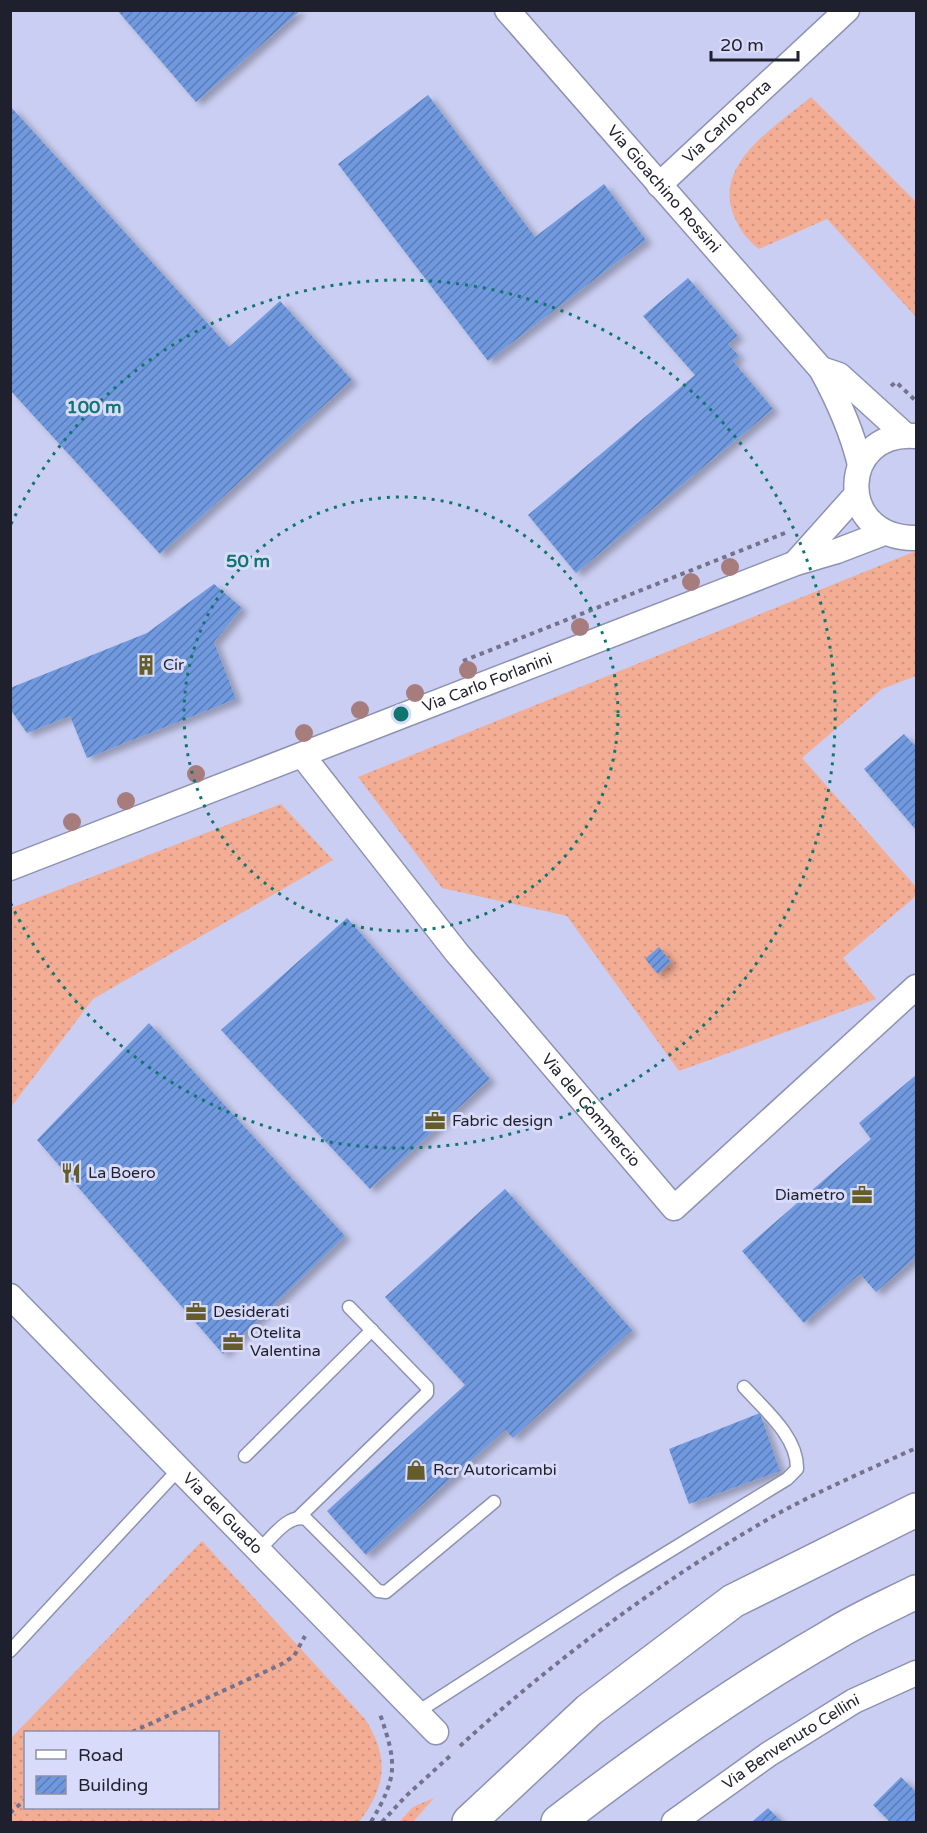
<svg xmlns="http://www.w3.org/2000/svg" width="927" height="1833" viewBox="0 0 927 1833" font-family="'Varela Round',sans-serif">
  <defs>
    <pattern id="grass-dots" width="8" height="8" patternUnits="userSpaceOnUse" patternTransform="scale(1.5)"><rect width="8" height="8" fill="#f3ad95"/><path d="M2 2h.1M6 6h.1" fill="none" stroke="#d09581" stroke-width="1.8" stroke-linecap="round"/></pattern>
    <pattern id="building-hatch" width="6" height="6" patternUnits="userSpaceOnUse" patternTransform="scale(1.5)"><rect width="6" height="6" fill="#6f99df"/><path d="M-1 1l2-2M0 6l6-6M5 7l2-2" fill="none" stroke="#5b7cb5"/></pattern>
    <filter id="shadow"><feDropShadow dx="6" dy="4" stdDeviation="3" flood-color="#0004"/></filter>
  </defs>
  <rect width="100%" height="100%" fill="#cacef2"/>
  <g fill="url(#grass-dots)" fill-rule="evenodd">
    <path d="M811,97L916,202V317L827,219L759,249C746,239 740,230 734,216C712,163 777,126 811,97Z"/>
    <path d="M916,551V676L882,689L802,758L916,887V896L843,958L876,999L679,1071L567,916L442,888L358,777Z"/>
    <path d="M281,804L333,860L93,999L11,1107V908Z"/>
    <path d="M202,1541L365,1719C390,1758 386,1787 359,1822H11V1738ZM218,1732V1808H26V1732Z"/>
    <path d="M434,1798L413,1822H399L413,1807Z"/>
  </g>
  <g fill="url(#building-hatch)" filter="url(#shadow)">
    <path d="M117,10H301L196,102Z"/>
    <path d="M428,95L535,237L604,184L646,240L488,361L338,164Z"/>
    <path d="M10,106L229,347L280,301L352,380L160,554L10,390Z"/>
    <path d="M688,278L738,336L728,344L739,356L733,361L773,409L576,573L528,515L695,375L643,316Z"/>
    <path d="M214,584L242,608L214,642L236,699L87,758L70,716L27,733L10,709V688L147,633Z"/>
    <path d="M904,734L914,745L916,743V830L864,769Z"/>
    <path d="M347,918L490,1079L370,1189L221,1030Z"/>
    <path d="M659,947L671,962L658,974L645,959Z"/>
    <path d="M149,1023L345,1236L223,1354L37,1140Z"/>
    <path d="M916,1075V1257L876,1292L860,1274L804,1323L742,1251L871,1139L859,1123Z"/>
    <path d="M505,1189L632,1330L513,1438L505,1430L366,1555L327,1511L465,1385L385,1297Z"/>
    <path d="M760,1413L780,1471L689,1504L669,1449Z"/>
    <path d="M901,1777L916,1792V1822H890L873,1805Z"/>
    <path d="M768,1808L782,1822H752Z"/>
  </g>
  <g fill="none" stroke-linecap="round" stroke-linejoin="round">
    <g stroke="#8d91b2" stroke-width="15">
      <g id="lane">
        <path d="M245,1456L372,1330"/>
        <path d="M299,1517L427,1393V1387L349,1307"/>
        <path d="M258,1551C271,1539 288,1513 306,1519L378,1591L386,1592L494,1502"/>
        <path d="M10,1651L179,1469"/>
        <path d="M416,1713L619,1582L787,1479L797,1469C798,1437 764,1409 744,1387"/>
      </g>
    </g>
    <g stroke="#8d91b2" stroke-width="27">
      <g id="street">
        <path id="s1" d="M507,10L821,369C838,400 852,431 860,465"/>
        <path id="s2" d="M659,185L847,10"/>
        <path d="M821,369L839,375L905,435"/>
        <path d="M916,436C839,429 834,539 916,538"/>
        <path d="M797,561L856,495"/>
        <path id="s3" d="M302,755L457,953L674,1208L916,987"/>
        <path id="s4" d="M10,868L796,563L837,551L884,533"/>
        <path id="s5" d="M10,1296L436,1732"/>
        <path id="s6" d="M674,1822L769,1754L854,1701L916,1673"/>
      </g>
    </g>
    <g stroke="#8d91b2" stroke-width="36">
      <g id="highway">
        <path d="M469,1822L589,1710L733,1601L916,1510"/>
        <path d="M558,1822C645,1755 735,1691 831,1636C858,1619 888,1606 916,1592"/>
      </g>
    </g>
    <g stroke="#72748d" stroke-width="4" stroke-dasharray="4.5 4.5" stroke-linecap="butt">
      <path d="M891,386L896,382L916,401"/>
      <path d="M463,661L785,533"/>
      <path d="M132,1732L280,1665L294,1656L305,1636"/>
      <path d="M460,1746C553,1661 663,1579 772,1517C818,1491 868,1470 916,1448"/>
      <path d="M10,1813L26,1799"/>
      <path d="M371,1822C398,1776 397,1764 380,1714"/>
      <path d="M382,1822L405,1797L450,1756"/>
    </g>
    <use href="#lane" stroke="#fff" stroke-width="12"/>
    <use href="#street" stroke="#fff" stroke-width="24"/>
    <use href="#highway" stroke="#fff" stroke-width="33"/>
  </g>
  <g fill="#a67d7c">
    <circle cx="730" cy="567" r="9"/>
    <circle cx="691" cy="582" r="9"/>
    <circle cx="580" cy="627" r="9"/>
    <circle cx="468" cy="670" r="9"/>
    <circle cx="415" cy="693" r="9"/>
    <circle cx="360" cy="710" r="9"/>
    <circle cx="304" cy="733" r="9"/>
    <circle cx="196" cy="774" r="9"/>
    <circle cx="126" cy="801" r="9"/>
    <circle cx="72" cy="822" r="9"/>
  </g>
  <g fill="none" stroke="#0f766e" stroke-width="3" stroke-dasharray="3 6">
    <circle cx="401" cy="714" r="217"/>
    <path d="M11 524A434 434 0 1 1 11 904"/>
  </g>
  <defs>
    <g id="building-bare" transform="scale(1.62)"><path d="M-4-6H4V6H1V3H-1V6H-4ZM-2.5-4.3h1.7v1.8h-1.7ZM.8-4.3h1.7v1.8H.8ZM-2.5-1h1.7V.8h-1.7ZM.8-1h1.7V.8H.8Z" fill="#655d29" stroke="#d8dbf9" stroke-width="2.5" paint-order="stroke"/></g>
    <g id="office-bare" transform="scale(1.62)"><path d="M-6-3h4V-5.5h4V-3h4V5H-6ZM-1-4.5V-3h2v-1.5ZM-6 0V1H6V0Z" fill="#655d29" stroke="#d8dbf9" stroke-width="2.5" paint-order="stroke"/></g>
    <g id="restaurant-bare" transform="scale(1.62)"><path d="M-5-6h1v4h1v-4h1v4h1v-4h1v5L-1.5 .5V6h-2V.5L-5-1ZM5-6V6H3V1.5H1.5Q1.5-4 5-6Z" fill="#655d29" stroke="#d8dbf9" stroke-width="2.5" paint-order="stroke"/></g>
    <g id="shop-bare" transform="scale(1.62)"><path d="M-5-2.5h2.3a2.7 3.5 0 0 1 5.4 0H5L5.5 6h-11ZM-1.5-2.5h3a1.5 2.3 0 0 0-3 0Z" fill="#655d29" stroke="#d8dbf9" stroke-width="2.5" paint-order="stroke"/></g>
  </defs>
  <g fill-rule="evenodd">
    <use href="#building-bare" x="146" y="665"/>
    <use href="#office-bare" x="435" y="1121"/>
    <use href="#restaurant-bare" x="71" y="1173"/>
    <use href="#office-bare" x="862" y="1195"/>
    <use href="#office-bare" x="196" y="1312"/>
    <use href="#office-bare" x="233" y="1342"/>
    <use href="#shop-bare" x="416" y="1470"/>
  </g>
  <g text-anchor="middle" dominant-baseline="central" stroke-width="6" stroke-linejoin="round" paint-order="stroke">
    <g font-size="16" fill="#1f202d" stroke="#d8dbf9">
      <text stroke="none"><textPath href="#s2" startOffset="93">Via Carlo Porta</textPath></text>
      <text stroke="none"><textPath href="#s1" startOffset="238">Via Gioachino Rossini</textPath></text>
      <text stroke="none"><textPath href="#s4" startOffset="512">Via Carlo Forlanini</textPath></text>
      <text stroke="none"><textPath href="#s3" startOffset="458">Via del Commercio</textPath></text>
      <text stroke="none"><textPath href="#s5" startOffset="304">Via del Guado</textPath></text>
      <text stroke="none"><textPath href="#s6" startOffset="142">Via Benvenuto Cellini</textPath></text>
    </g>
    <g font-size="16" fill="#1f202d" stroke="#d8dbf9" text-anchor="start">
      <text x="163" y="665">Cir</text>
      <text x="452" y="1121">Fabric design</text>
      <text x="88" y="1173">La Boero</text>
      <text x="845" y="1195" text-anchor="end">Diametro</text>
      <text x="213" y="1312">Desiderati</text>
      <text x="250" y="1333">Otelita<tspan x="250" dy="18">Valentina</tspan></text>
      <text x="433" y="1470">Rcr Autoricambi</text>
    </g>
  </g>
  <circle cx="401" cy="714" r="9" fill="#0f766e" stroke="#d8dbf9" stroke-width="3"/>
  <g font-size="18" text-anchor="middle" font-weight="bold" fill="#0f766e" stroke="#d8dbf9" stroke-width="6" stroke-linejoin="round" paint-order="stroke">
    <text x="94" y="413">100 m</text>
    <text x="248" y="567">50 m</text>
  </g>
  <rect width="927" height="1833" fill="none" stroke="#1f202d" stroke-width="24"/>
  <rect x="24" y="1731" width="195" height="78" fill="#d8dbf9" stroke="#8e90a7" stroke-width="1.5"/>
  <rect x="36" y="1750" width="30" height="9" fill="#ffffff" stroke="#8e90a7" stroke-width="1.5"/>
  <text x="78" y="1761" font-size="18" fill="#1f202d">Road</text>
  <rect x="36" y="1776" width="30" height="18" fill="url(#building-hatch)" stroke="#8e90a7" stroke-width="1.5"/>
  <text x="78" y="1791" font-size="18" fill="#1f202d">Building</text>
  <path d="M711 51v9h87v-9" fill="none" stroke="#1f202d" stroke-width="3"/>
  <text x="720" y="51" font-size="18" fill="#1f202d" stroke="#d8dbf9" stroke-width="4.5" paint-order="stroke">20 m</text>
</svg>
